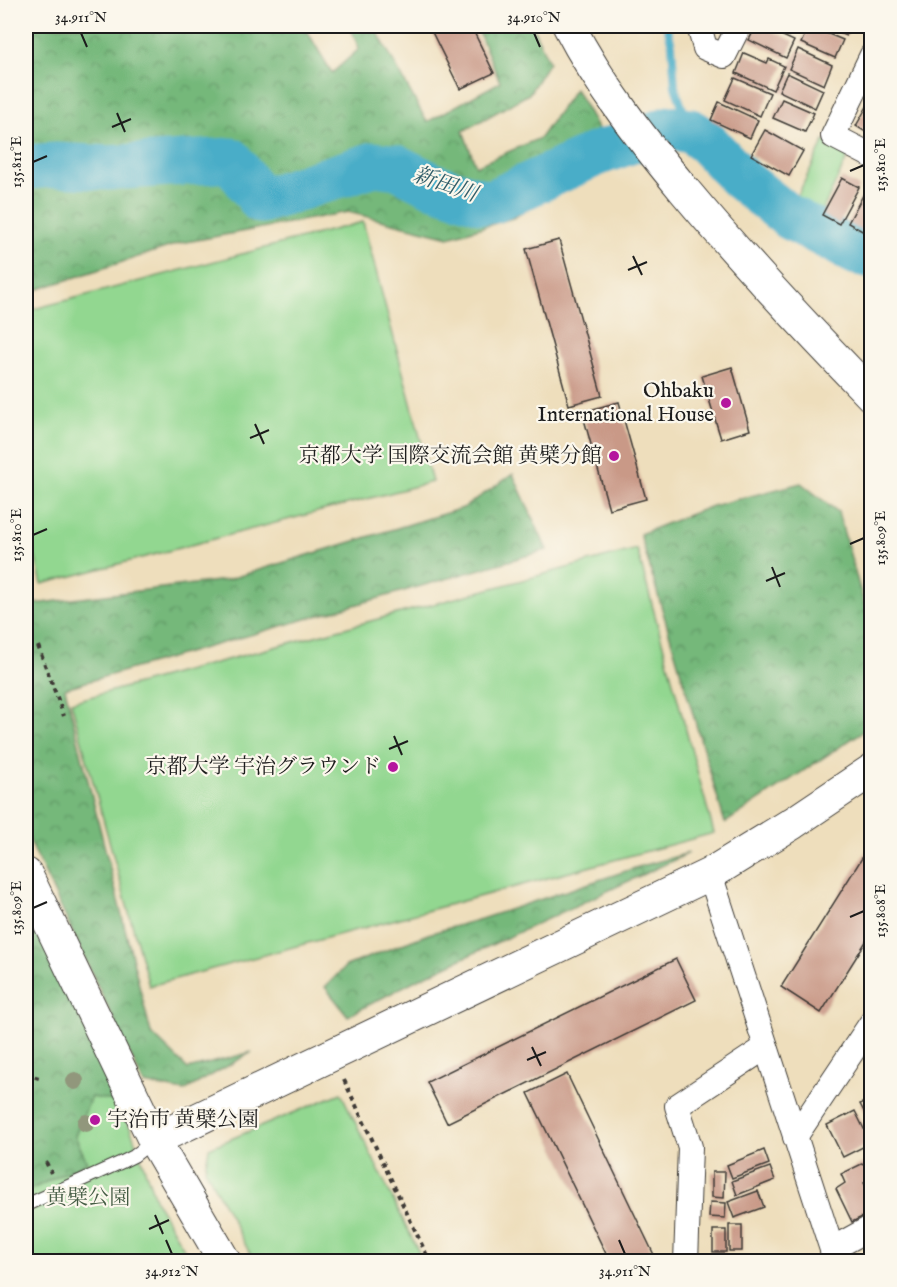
<svg xmlns="http://www.w3.org/2000/svg" width="897" height="1287" viewBox="0 0 897 1287" font-family="'IM FELL English','Noto Serif JP',serif">
  <defs>
    <pattern id="forest-crowns" width="20" height="18" patternUnits="userSpaceOnUse" patternTransform="scale(1.5)"><rect width="20" height="18" fill="#75b87a"/><path d="M2 6a3 3 0 1 1 6 0M12 15a3 3 0 1 1 6 0" fill="none" stroke="#5f9563"/></pattern>
  </defs>
  <rect width="100%" height="100%" fill="#fbf7ec"/>
  <filter id="ink" filterUnits="userSpaceOnUse"><feTurbulence type="fractalNoise" baseFrequency=".0167" numOctaves="2"/><feDisplacementMap in="SourceGraphic" scale="12" xChannelSelector="R" yChannelSelector="G"/><feConvolveMatrix kernelMatrix="1 2 1 2 8 2 1 2 1" color-interpolation-filters="sRGB"/></filter>
  <filter id="wash" filterUnits="userSpaceOnUse"><feTurbulence type="fractalNoise" baseFrequency=".008" numOctaves="4" result="noise"/><feDisplacementMap in="SourceGraphic" scale="24" xChannelSelector="R" yChannelSelector="G"/><feGaussianBlur stdDeviation="1.35" result="paint"/><feColorMatrix in="noise" values="0 0 0 0 0 0 0 0 0 0 0 0 0 0 0 0 0 1.4 0 .05"/><feComposite in="paint" operator="in"/></filter>
  <g filter="url(#wash)">
    <rect width="100%" height="100%" fill="#eedebc"/>
    <g fill="#92d790" stroke="#577a56" stroke-width="1.5">
      <path d="M824,141L849,154L819,218L803,209L795,201Z"/>
      <path d="M363,222L432,482L42,584L26,521V311Z"/>
      <path d="M637,549L714,833L149,986L71,702Z"/>
      <path d="M26,906L131,1130L156,1201L191,1261H26Z"/>
      <path d="M341,1093L423,1261H254L205,1169L209,1148Z"/>
    </g>
    <g fill="url(#forest-crowns)" stroke="#486a4b" stroke-width="1.5">
      <path d="M26,26H267L275,29L286,26H304L332,73L359,49L350,26H374L427,122L500,82L476,26H532L549,62L529,94L463,131L476,166L540,138L575,89L615,158L513,218L449,237L348,212L181,243L36,290L26,291Z"/>
      <path d="M513,474L547,550L65,688L151,1033L188,1069L252,1052L184,1091L144,1084L26,833V605L226,580L463,508Z"/>
      <path d="M801,483L838,512L871,628V726L725,823L640,534L712,506Z"/>
      <path d="M689,853L412,982L348,1016L325,987L346,966L428,934L481,919L638,867Z"/>
      <path d="M26,898L120,1102L91,1097L75,1136L87,1162L26,1192Z"/>
    </g>
    <g fill="none" stroke-linecap="round" stroke-linejoin="round">
      <path stroke="#48adc8" stroke-width="8" d="M667,26L672,45L675,87L691,131"/>
      <path stroke="#48adc8" stroke-width="45" d="M26,167L56,165L108,168L231,160L261,201L374,164L397,167L435,186L484,202L494,201L596,154L670,128L691,131L707,143L740,178L789,217L857,253L872,256"/>
    </g>
    <g id="blocks">
      <g fill="#c99987">
        <path d="M429,26H471L494,73L460,89Z"/>
        <path d="M756,26H761L794,41L786,58L749,40Z"/>
        <path d="M809,26L843,40L835,58L801,43Z"/>
        <path d="M822,26H851L846,36Z"/>
        <path d="M798,49L832,65L824,85L789,69Z"/>
        <path d="M744,53L767,63L769,59L784,66L773,90L736,73Z"/>
        <path d="M787,73L823,90L815,108L779,91Z"/>
        <path d="M735,78L770,93L760,116L725,100Z"/>
        <path d="M782,99L814,113L805,132L773,118Z"/>
        <path d="M719,102L758,120L750,138L711,120Z"/>
        <path d="M869,103L872,105V136L856,126Z"/>
        <path d="M765,130L803,151L789,176L751,155Z"/>
        <path d="M842,178L859,187L839,224L822,215Z"/>
        <path d="M867,188L872,191V218L864,232L848,223Z"/>
        <path d="M559,240L602,396L569,405L526,249Z"/>
        <path d="M732,367L750,430L721,439L702,376Z"/>
        <path d="M619,402L646,499L609,509L582,412Z"/>
        <path d="M872,842V932L821,1013L781,987Z"/>
        <path d="M676,959L696,1000L447,1123L427,1082Z"/>
        <path d="M567,1074L657,1261L656,1262H610L528,1093Z"/>
        <path d="M872,1098V1126L860,1104Z"/>
        <path d="M855,1111L871,1143L843,1157L827,1125Z"/>
        <path d="M764,1150L769,1164L732,1178L727,1165Z"/>
        <path d="M872,1159V1180L864,1183L872,1197V1212L852,1222L836,1189L845,1183L841,1174Z"/>
        <path d="M770,1167L775,1180L737,1195L732,1181Z"/>
        <path d="M712,1172H725L724,1198L712,1197Z"/>
        <path d="M758,1191L764,1207L734,1218L728,1202Z"/>
        <path d="M710,1202L726,1203L725,1218L709,1217Z"/>
        <rect x="729" y="1225" width="13" height="26"/>
        <rect x="713" y="1230" width="13" height="22"/>
      </g>
    </g>
  </g>
  <g filter="url(#ink)">
    <use href="#blocks" fill-opacity="0" stroke="#3c3934" stroke-width="1.5"/>
    <g fill="none" stroke-linecap="round" stroke-linejoin="round">
      <g stroke="#3c3934" stroke-width="14">
        <path id="service" d="M26,1205L122,1162L134,1156L153,1141"/>
      </g>
      <g stroke="#3c3934" stroke-width="26">
        <g id="minor">
          <path d="M699,26L705,48L724,56L739,26"/>
          <path d="M872,55L833,136L872,156"/>
          <path d="M710,874L836,1262"/>
          <path d="M795,1137L872,1022"/>
          <path d="M832,1249L872,1227"/>
          <path d="M686,1262L690,1147L677,1106L766,1047"/>
        </g>
      </g>
      <g stroke="#3c3934" stroke-width="34">
        <g id="tertiary">
          <path d="M569,26C600,86 641,138 684,190C744,262 807,329 872,396"/>
          <path d="M26,874L154,1140L225,1262"/>
          <path d="M154,1140L710,874L793,823L872,770"/>
        </g>
      </g>
      <g stroke="#3c3934" stroke-width="4" stroke-dasharray="4.5 4.5" stroke-linecap="butt">
        <path d="M38,646L64,716"/>
        <path d="M26,1074L39,1078"/>
        <path d="M344,1080L430,1262"/>
        <path d="M46,1162L51,1173"/>
      </g>
      <use href="#service" stroke="#fff" stroke-width="12"/>
      <use href="#minor" stroke="#fff" stroke-width="24"/>
      <use href="#tertiary" stroke="#fff" stroke-width="32"/>
    </g>
    <g fill="#91977b">
      <circle cx="75" cy="1081" r="9"/>
      <circle cx="86" cy="1123" r="9"/>
    </g>
  </g>
  <path fill="none" stroke="#1c1c1c" stroke-width="2" d="M81,33L87,47M534,33L540,47M117,113L125,132M112,127L131,119M33,162L47,156M850,171L864,165M633,256L642,275M628,270L647,262M255,424L264,444M250,438L269,430M33,535L47,529M850,544L864,538M772,567L780,587M766,581L785,573M394,736L402,755M389,749L408,741M33,908L47,902M850,917L864,911M532,1047L541,1066M527,1060L546,1052M155,1215L163,1234M149,1229L169,1220M166,1240L172,1254M619,1240L625,1254"/>
  <g fill="#b5179e" stroke="#fbf7ec" stroke-width="2">
    <circle cx="726" cy="403" r="6"/>
    <circle cx="614" cy="456" r="6"/>
    <circle cx="393" cy="767" r="6"/>
    <circle cx="95" cy="1120" r="6"/>
  </g>
  <g text-anchor="middle" dominant-baseline="central" stroke-width="4.5" stroke-linejoin="round" paint-order="stroke">
    <g font-size="21" fill="#1c1c1c" stroke="#fbf7ec" text-anchor="end">
      <text x="714" y="391">Ohbaku<tspan x="714" dy="24">International House</tspan></text>
      <text x="602" y="456">京都大学 国際交流会館 黄檗分館</text>
      <text x="381" y="767">京都大学 宇治グラウンド</text>
      <text x="107" y="1120" text-anchor="start">宇治市 黄檗公園</text>
    </g>
    <g font-size="21" fill="#455d45" stroke="#fbf7ec">
      <text x="88" y="1198">黄檗公園</text>
    </g>
    <g font-size="22" font-style="italic" fill="#305d69" stroke="#fbf7ec">
      <text transform="translate(445 185) rotate(19)">新田川</text>
    </g>
  </g>
  <rect width="897" height="1287" fill="none" stroke="#fbf7ec" stroke-width="66"/>
  <rect x="33" y="33" width="831" height="1221" fill="none" stroke="#1c1c1c" stroke-width="2"/>
  <g font-size="15" text-anchor="middle" fill="#1c1c1c">
    <text x="81" y="22">34.911°N</text>
    <text x="534" y="22">34.910°N</text>
    <text transform="translate(16 162) rotate(-90)" y="5">135.811°E</text>
    <text transform="translate(880 165) rotate(-90)" y="5">135.810°E</text>
    <text transform="translate(16 535) rotate(-90)" y="5">135.810°E</text>
    <text transform="translate(880 538) rotate(-90)" y="5">135.809°E</text>
    <text transform="translate(16 908) rotate(-90)" y="5">135.809°E</text>
    <text transform="translate(880 911) rotate(-90)" y="5">135.808°E</text>
    <text x="172" y="1276">34.912°N</text>
    <text x="625" y="1276">34.911°N</text>
  </g>
</svg>
